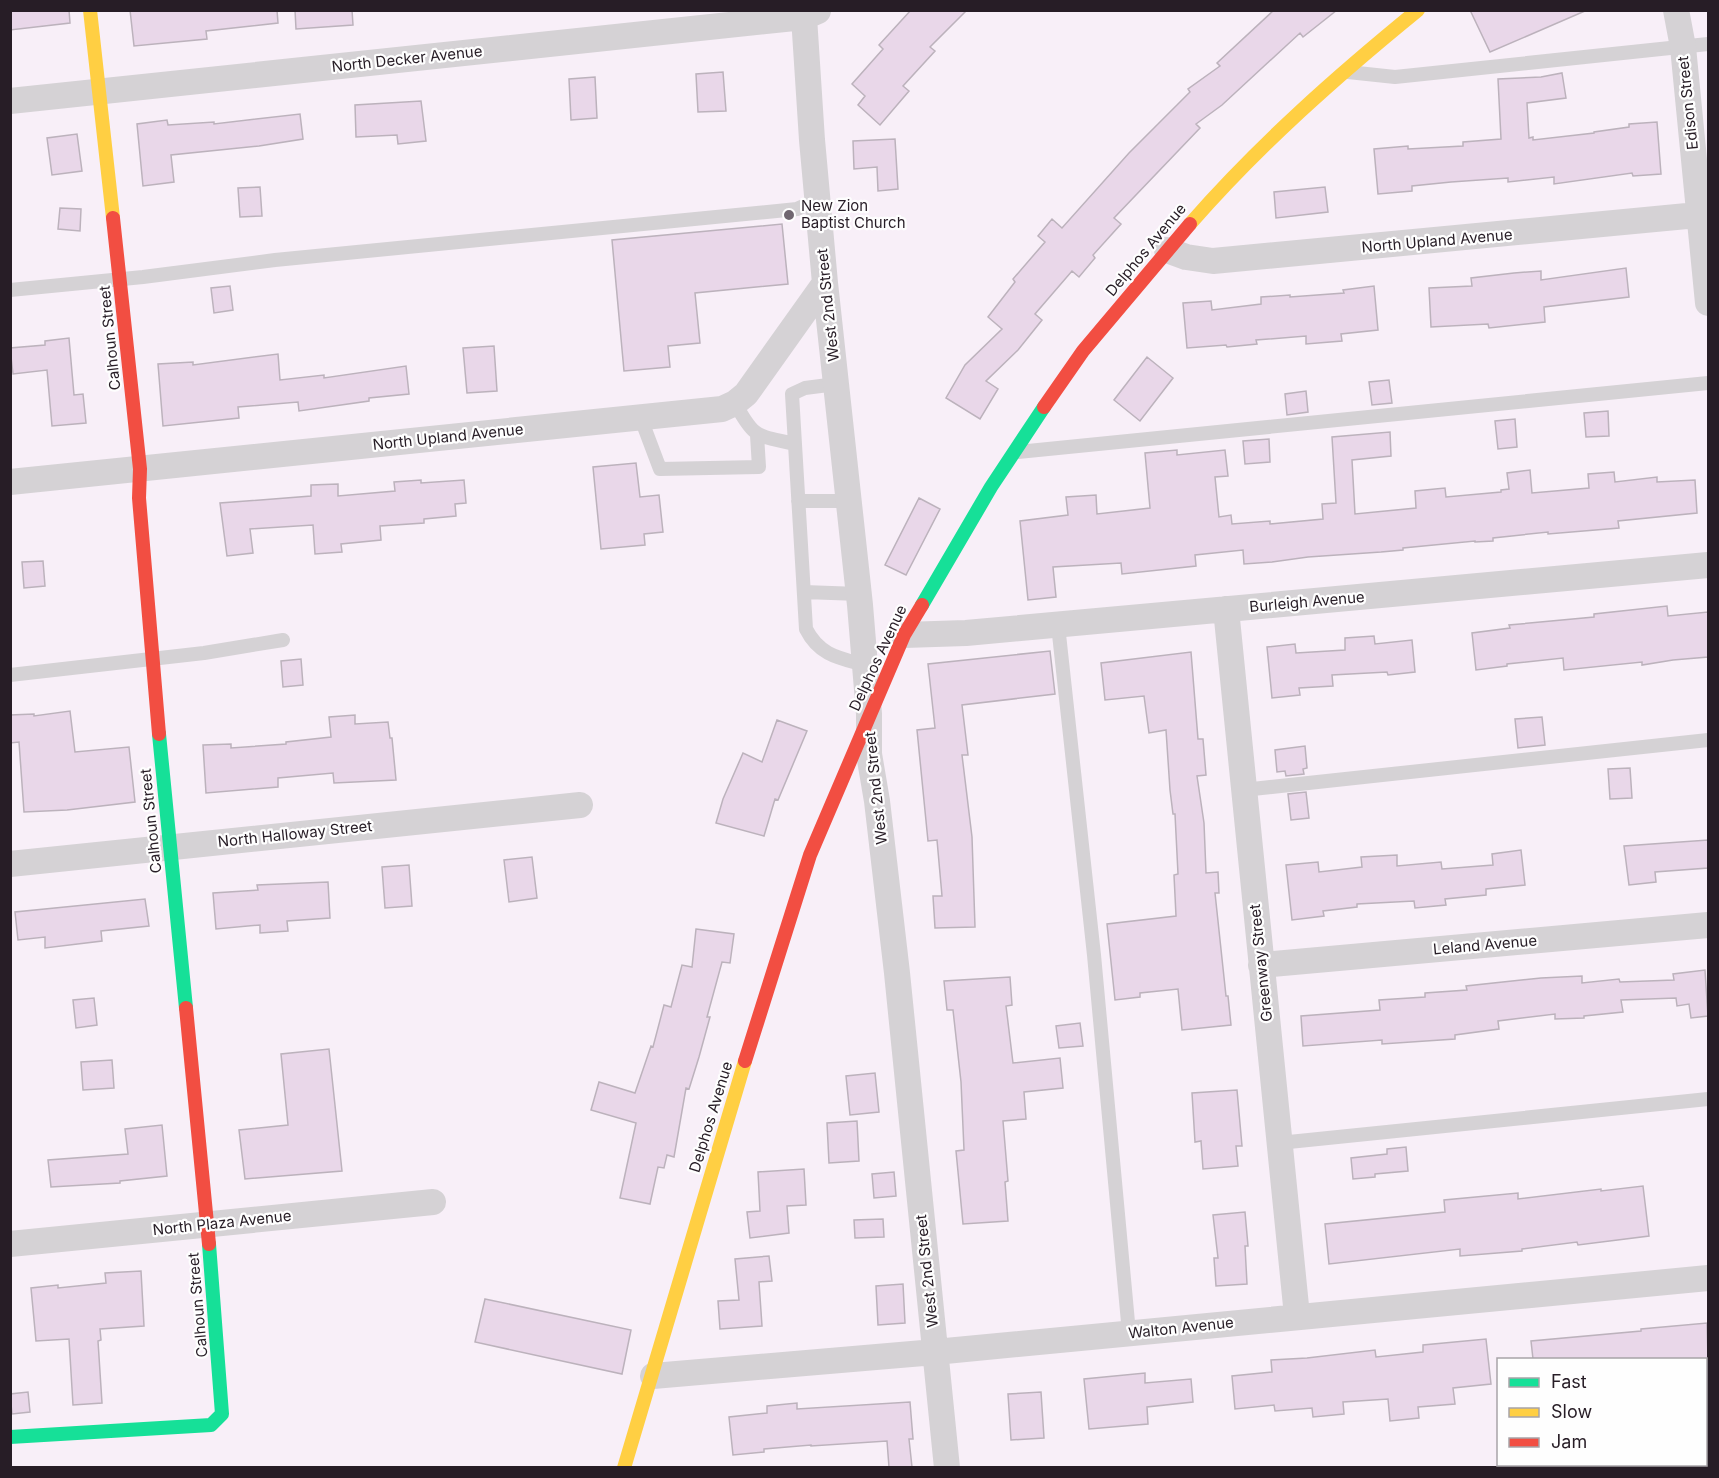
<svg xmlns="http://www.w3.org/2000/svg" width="1719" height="1478" viewBox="0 0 1719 1478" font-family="Inter,sans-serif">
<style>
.building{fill:#e9d7e9;stroke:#bcb2bc;stroke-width:1.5}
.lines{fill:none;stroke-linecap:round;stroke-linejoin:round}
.lane{stroke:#d5d2d5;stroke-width:14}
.street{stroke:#d5d2d5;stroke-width:26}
.fast{stroke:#16e098;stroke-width:14}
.slow{stroke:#ffcf43;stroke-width:14}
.jam{stroke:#f24e42;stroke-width:14}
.poi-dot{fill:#706670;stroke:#fefefe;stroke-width:2}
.labels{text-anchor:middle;stroke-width:4.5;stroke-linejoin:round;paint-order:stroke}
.street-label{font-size:15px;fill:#271d26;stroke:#fefefe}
.poi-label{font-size:15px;fill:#271d26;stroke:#fefefe;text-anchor:start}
</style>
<rect width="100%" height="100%" fill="#f8eff8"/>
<!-- building -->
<path class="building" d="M10,10H69L70,23L10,30Z
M130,10H277L278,23L206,31L207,39L134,46Z
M295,10H352L353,25L296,29Z
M911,10H967L930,47L935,51L903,86L909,91L880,125L858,105L865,96L852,84L883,49L879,45Z
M1274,10H1337L1303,37L1300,33L1222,105L1196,124L1200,128L1114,218L1121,224L1093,255L1095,258L1079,277L1072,271L1035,314L1042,320L1018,350L986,381L998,389L980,419L946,398L965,365L1002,329L988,317L1015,282L1013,279L1045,242L1038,236L1052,219L1062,228L1129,153L1190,92L1188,89L1220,66L1217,63Z
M1470,10H1585V11L1490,52Z
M723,72L726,111L698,112L696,74Z
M1562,73L1566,98L1527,103L1529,138L1533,137V140L1594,133V132L1629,127V124L1657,122L1661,174L1633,176L1632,173L1554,184V177L1508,182V178L1451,182L1412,186V191L1378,194L1374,149L1408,146V149L1463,146V142L1501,139L1498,79L1541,77Z
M595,77L597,118L571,120L569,79Z
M421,101L426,141L398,144L397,135L356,137L355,105Z
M300,114L303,139L259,146L171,155L174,182L143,186L137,124L167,120L168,125L214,122V124Z
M77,134L82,171L52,175L47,138Z
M895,139L898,189L878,191L877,167L854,169L853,141Z
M260,187L262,216L240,217L238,188Z
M1325,187L1328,212L1276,218L1274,192Z
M60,208L81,209L80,231L58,229Z
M782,224L788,284L695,293L700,343L668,346L670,367L624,371L612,240Z
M1626,268L1629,297L1544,307L1545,322L1489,328L1488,324L1431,327L1429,288L1472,286L1471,278L1514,273L1541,271V280Z
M230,286L233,310L214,313L211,288Z
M1374,286L1378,330L1341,334L1342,341L1306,344V336L1256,340L1257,344L1227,347L1226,345L1187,348L1183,303L1211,301L1212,310L1261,304V297L1290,295V297L1344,293L1343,290Z
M69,338L74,395L83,394L86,423L52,426L47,370L13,374L10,348L45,345V341Z
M494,346L497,391L467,393L463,348Z
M278,354L280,380L324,375V378L406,366L409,394L369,398V401L299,411L298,402L238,407L239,418L163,426L158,364L193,362V365Z
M1147,357L1173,378L1140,421L1114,400Z
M1389,380L1392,403L1372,405L1369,382Z
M1306,391L1308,412L1287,415L1285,394Z
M1608,411L1609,436L1586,437L1584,413Z
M1515,419L1517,447L1498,449L1495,421Z
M1390,432L1391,456L1352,460L1355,514L1416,508L1415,491L1445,488L1446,497L1501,492V490L1509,489L1507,473L1530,470L1532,493L1589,488L1588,474L1614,472L1615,482L1657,477V482L1695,480L1697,513L1618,521L1619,528L1548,534V532L1493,538V541L1475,542V541L1403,548V550L1381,552L1308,557L1272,562L1244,564L1243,550L1195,555L1196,566L1122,574L1121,563L1053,567L1056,597L1028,600L1020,521L1068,515L1066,497L1096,495L1097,514L1150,508L1145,453L1177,450V455L1225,450L1228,476L1215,477L1219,517L1231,515L1232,524L1270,521V524L1323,519L1322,504L1336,503L1332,437Z
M1269,439L1270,462L1245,464L1243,441Z
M636,463L640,497L659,495L663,532L644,534L645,545L601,549L593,467Z
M421,480V483L464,480L466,503L455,504L456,516L424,519V523L380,526L381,540L341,544L342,552L315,554L313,525L250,529L253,553L227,556L220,503L311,496V485L338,484V496L395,491L394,482Z
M919,498L940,509L906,575L885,565Z
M43,561L45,586L24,588L22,562Z
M1667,606L1668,616L1708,612V657L1673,660L1642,665V662L1564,670L1563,658L1507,664V666L1476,670L1472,633L1510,628L1509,625L1594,617V614Z
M1374,636L1375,644L1412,640L1415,672L1388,675L1387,672L1332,675L1333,686L1299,688L1300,695L1272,698L1267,647L1295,644L1296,653L1345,650V638Z
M1050,651L1055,694L962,705L968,755H962L972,837L975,927L935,928L933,896H942L937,840L928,841L917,730L935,728L928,664Z
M1191,652L1198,739H1203L1206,775L1197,776L1204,823L1206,873L1218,872L1219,893H1215L1226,996H1228L1231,1025L1182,1030L1178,989L1140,993V997L1115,1000L1107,924L1176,916L1174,875L1178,874L1175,814H1173L1170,790L1166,730L1149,733L1144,696L1105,700L1101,663Z
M301,659L303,685L283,687L281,661Z
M70,711L75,752L129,747L135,802L67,810L24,812L19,742L10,743V715L34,714V716Z
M355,715V724L388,722L390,738H392L396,780L334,783L333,773L278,778V787L206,793L203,745L231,744V748L286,744V742L331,737L329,717Z
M1542,717L1545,745L1518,748L1515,719Z
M777,720L807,731L778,800L775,799L764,836L716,823L723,799L743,753L762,762Z
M1305,746L1307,768L1303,769L1304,774L1286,776L1285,771L1277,772L1275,750Z
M1630,768L1632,798L1610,799L1608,769Z
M1306,792L1309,818L1291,820L1288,794Z
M1708,840V868L1655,872L1656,882L1629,885L1624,846Z
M1521,850L1525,885L1486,889V895L1445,899L1446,905L1415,908L1414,901L1357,904V907L1323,911L1324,916L1292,920L1286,865L1318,862L1319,872L1362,867L1361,857L1397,855V866L1441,862L1442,869L1493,865L1492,854Z
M532,857L537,898L509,902L504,860Z
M409,865L412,906L385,908L382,867Z
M328,882L330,918L287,921L288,931L260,933V925L216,929L213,893L258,890L257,885Z
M145,899L149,926L101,931L102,941L45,948V937L18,940L15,912Z
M696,929L734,934L730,963L722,962L707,1017H710L699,1057L689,1089L686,1088L674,1157L667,1155L664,1168L658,1167L650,1204L620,1198L636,1123L591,1110L599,1082L635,1093L651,1046L653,1047L664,1005L671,1007L682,965L692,967Z
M1705,970L1708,1016L1691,1018L1689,1004L1677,1006L1676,998L1621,1000L1623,1012L1584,1016V1018L1555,1019V1014L1498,1021L1499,1029L1455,1035V1039L1382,1044V1040L1303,1046L1301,1016L1380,1010L1379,1000L1425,997V993L1467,990L1466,986L1541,978L1582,976V983L1619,979L1620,982L1674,980L1673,974Z
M1010,977L1012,1005L1006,1006L1013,1063L1060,1058L1063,1088L1024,1092L1026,1119L1003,1121L1008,1181L1005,1182L1008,1221L963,1224L956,1151L964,1150L961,1082L953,1010H947L944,981Z
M94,998L97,1025L76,1028L73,1000Z
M1080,1023L1083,1046L1059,1048L1056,1026Z
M329,1049L342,1171L245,1179L239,1130L288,1125L281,1054Z
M112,1060L114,1088L83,1090L81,1062Z
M875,1073L879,1112L850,1115L846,1076Z
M1237,1090L1242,1146H1236L1238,1166L1203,1169L1201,1141L1195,1142L1192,1093Z
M857,1121L859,1161L829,1163L827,1123Z
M162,1125L167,1176L120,1181V1183L51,1187L48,1160L128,1154L125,1129Z
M1406,1147L1408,1171L1375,1174V1177L1353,1179L1351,1158L1387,1154V1149Z
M804,1169L806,1205L787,1206L789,1233L750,1238L747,1212L760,1211L758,1172Z
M894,1172L896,1196L874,1198L872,1174Z
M1643,1186L1649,1236L1578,1245L1577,1242L1522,1249V1251L1460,1256V1249L1329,1264L1325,1224L1445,1212L1444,1200L1518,1193V1199L1601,1189V1191Z
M1245,1212L1248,1246H1245L1247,1284L1216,1286L1214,1258H1218L1213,1215Z
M883,1219L884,1237L855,1238L854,1220Z
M769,1256L772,1281L759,1282L762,1326L720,1329L718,1301L739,1300L735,1259Z
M141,1271L144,1326L100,1329L101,1340L98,1341L102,1403L73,1405L69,1339L36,1341L31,1288L58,1285V1288L106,1283L105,1273Z
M903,1284L905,1323L878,1325L876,1286Z
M485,1299L631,1330L622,1374L475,1342Z
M1707,1323L1708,1359H1533L1531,1341L1641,1331V1329Z
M1486,1339L1491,1384L1453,1388L1455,1404L1418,1407L1419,1418L1390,1421L1388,1399L1343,1402L1344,1414L1313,1417L1312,1408L1275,1411L1274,1405L1235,1409L1232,1376L1272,1372L1271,1360L1307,1358L1375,1350L1376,1357L1423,1352V1345Z
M1145,1373V1383L1191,1379L1193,1402L1147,1407L1148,1424L1089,1429L1084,1379Z
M28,1392L30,1412L12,1414L10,1394Z
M1041,1392L1044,1438L1011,1440L1008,1394Z
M910,1402L913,1439H909L912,1467H889L887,1441L811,1446V1445L764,1449V1452L733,1455L729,1417L767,1413V1406L797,1403V1409Z"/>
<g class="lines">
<!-- lane -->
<path class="lane" d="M1348,72L1395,77L1708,44
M10,290L143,277L275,260L797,209L817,200
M836,384L805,388L792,394L806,629C819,655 839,658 865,665
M735,403C755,440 757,435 795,444
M640,416L660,469L759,467L757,435
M1018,452L1708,383
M798,501H849
M804,592L859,594
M1058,625L1094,955L1129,1333
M10,675L204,653L283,640
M1243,790L1708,740
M1279,1143L1708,1099
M1706,1451H1708
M1548,1468L1577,1464"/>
<!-- street -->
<path class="street" d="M1676,10L1683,47L1708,303
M804,17L812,140L825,283L860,605L869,714V754L877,801L897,973L947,1468
M10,101L804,17L818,11
M1167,250L1186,257L1213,261L1708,214
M10,482L722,409L735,403L746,394L825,283
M1226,609L1297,1316
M904,635L966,633L1708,565
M10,864L580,805
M1261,965L1708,925
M10,1244L433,1202
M653,1376L935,1352L1708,1278"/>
<!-- fast -->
<path class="fast" d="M922,605L991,487L1044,407
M159,734L186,1008
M10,1437L211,1425L222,1414L209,1244"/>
<!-- slow -->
<path class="slow" d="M90,10L113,218
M1190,224C1259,145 1337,76 1418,10
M624,1468L745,1061"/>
<!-- jam -->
<path class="jam" d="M113,218L140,469L139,498L159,734
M1044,407L1083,351L1190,224
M186,1008L209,1244
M745,1061L810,855L904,635L922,605"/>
</g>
<!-- markers -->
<circle class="poi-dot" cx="789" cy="215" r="6"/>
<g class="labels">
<!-- street labels -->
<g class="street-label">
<text transform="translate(407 59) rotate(-6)" y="5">North Decker Avenue</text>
<text transform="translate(1688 103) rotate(-96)" y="5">Edison Street</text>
<text transform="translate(1437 241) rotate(-5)" y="5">North Upland Avenue</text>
<text transform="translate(1146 250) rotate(-50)" y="5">Delphos Avenue</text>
<text transform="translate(828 305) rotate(-96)" y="5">West 2nd Street</text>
<text transform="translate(110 338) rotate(-96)" y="5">Calhoun Street</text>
<text transform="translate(448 437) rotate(-6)" y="5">North Upland Avenue</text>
<text transform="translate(1307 602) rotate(-5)" y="5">Burleigh Avenue</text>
<text transform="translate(878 658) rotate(-65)" y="5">Delphos Avenue</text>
<text transform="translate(876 788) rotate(-96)" y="5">West 2nd Street</text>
<text transform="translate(151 821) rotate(-96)" y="5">Calhoun Street</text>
<text transform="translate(295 834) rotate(-6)" y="5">North Halloway Street</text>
<text transform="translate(1485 945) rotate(-5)" y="5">Leland Avenue</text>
<text transform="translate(1261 963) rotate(-96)" y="5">Greenway Street</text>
<text transform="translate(711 1117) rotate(-73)" y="5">Delphos Avenue</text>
<text transform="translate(222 1223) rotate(-6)" y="5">North Plaza Avenue</text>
<text transform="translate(927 1271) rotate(-96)" y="5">West 2nd Street</text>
<text transform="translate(198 1305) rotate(-95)" y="5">Calhoun Street</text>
<text transform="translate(1181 1328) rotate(-6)" y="5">Walton Avenue</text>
</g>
<!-- poi labels -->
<g class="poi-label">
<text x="801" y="211">New Zion<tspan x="801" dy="17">Baptist Church</tspan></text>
</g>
</g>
<!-- border -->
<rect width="1719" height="1478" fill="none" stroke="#271d26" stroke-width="24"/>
<!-- legend -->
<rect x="1497" y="1358" width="210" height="108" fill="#fefefe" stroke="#a8a4a8" stroke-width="1.5"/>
<rect x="1509" y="1378" width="30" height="9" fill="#16e098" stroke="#a8a4a8" stroke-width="1.5"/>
<text x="1551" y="1388" font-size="18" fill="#271d26">Fast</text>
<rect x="1509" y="1408" width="30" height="9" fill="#ffcf43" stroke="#a8a4a8" stroke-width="1.5"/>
<text x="1551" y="1418" font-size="18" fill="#271d26">Slow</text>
<rect x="1509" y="1438" width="30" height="9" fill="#f24e42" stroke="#a8a4a8" stroke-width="1.5"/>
<text x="1551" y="1448" font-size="18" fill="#271d26">Jam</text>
</svg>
